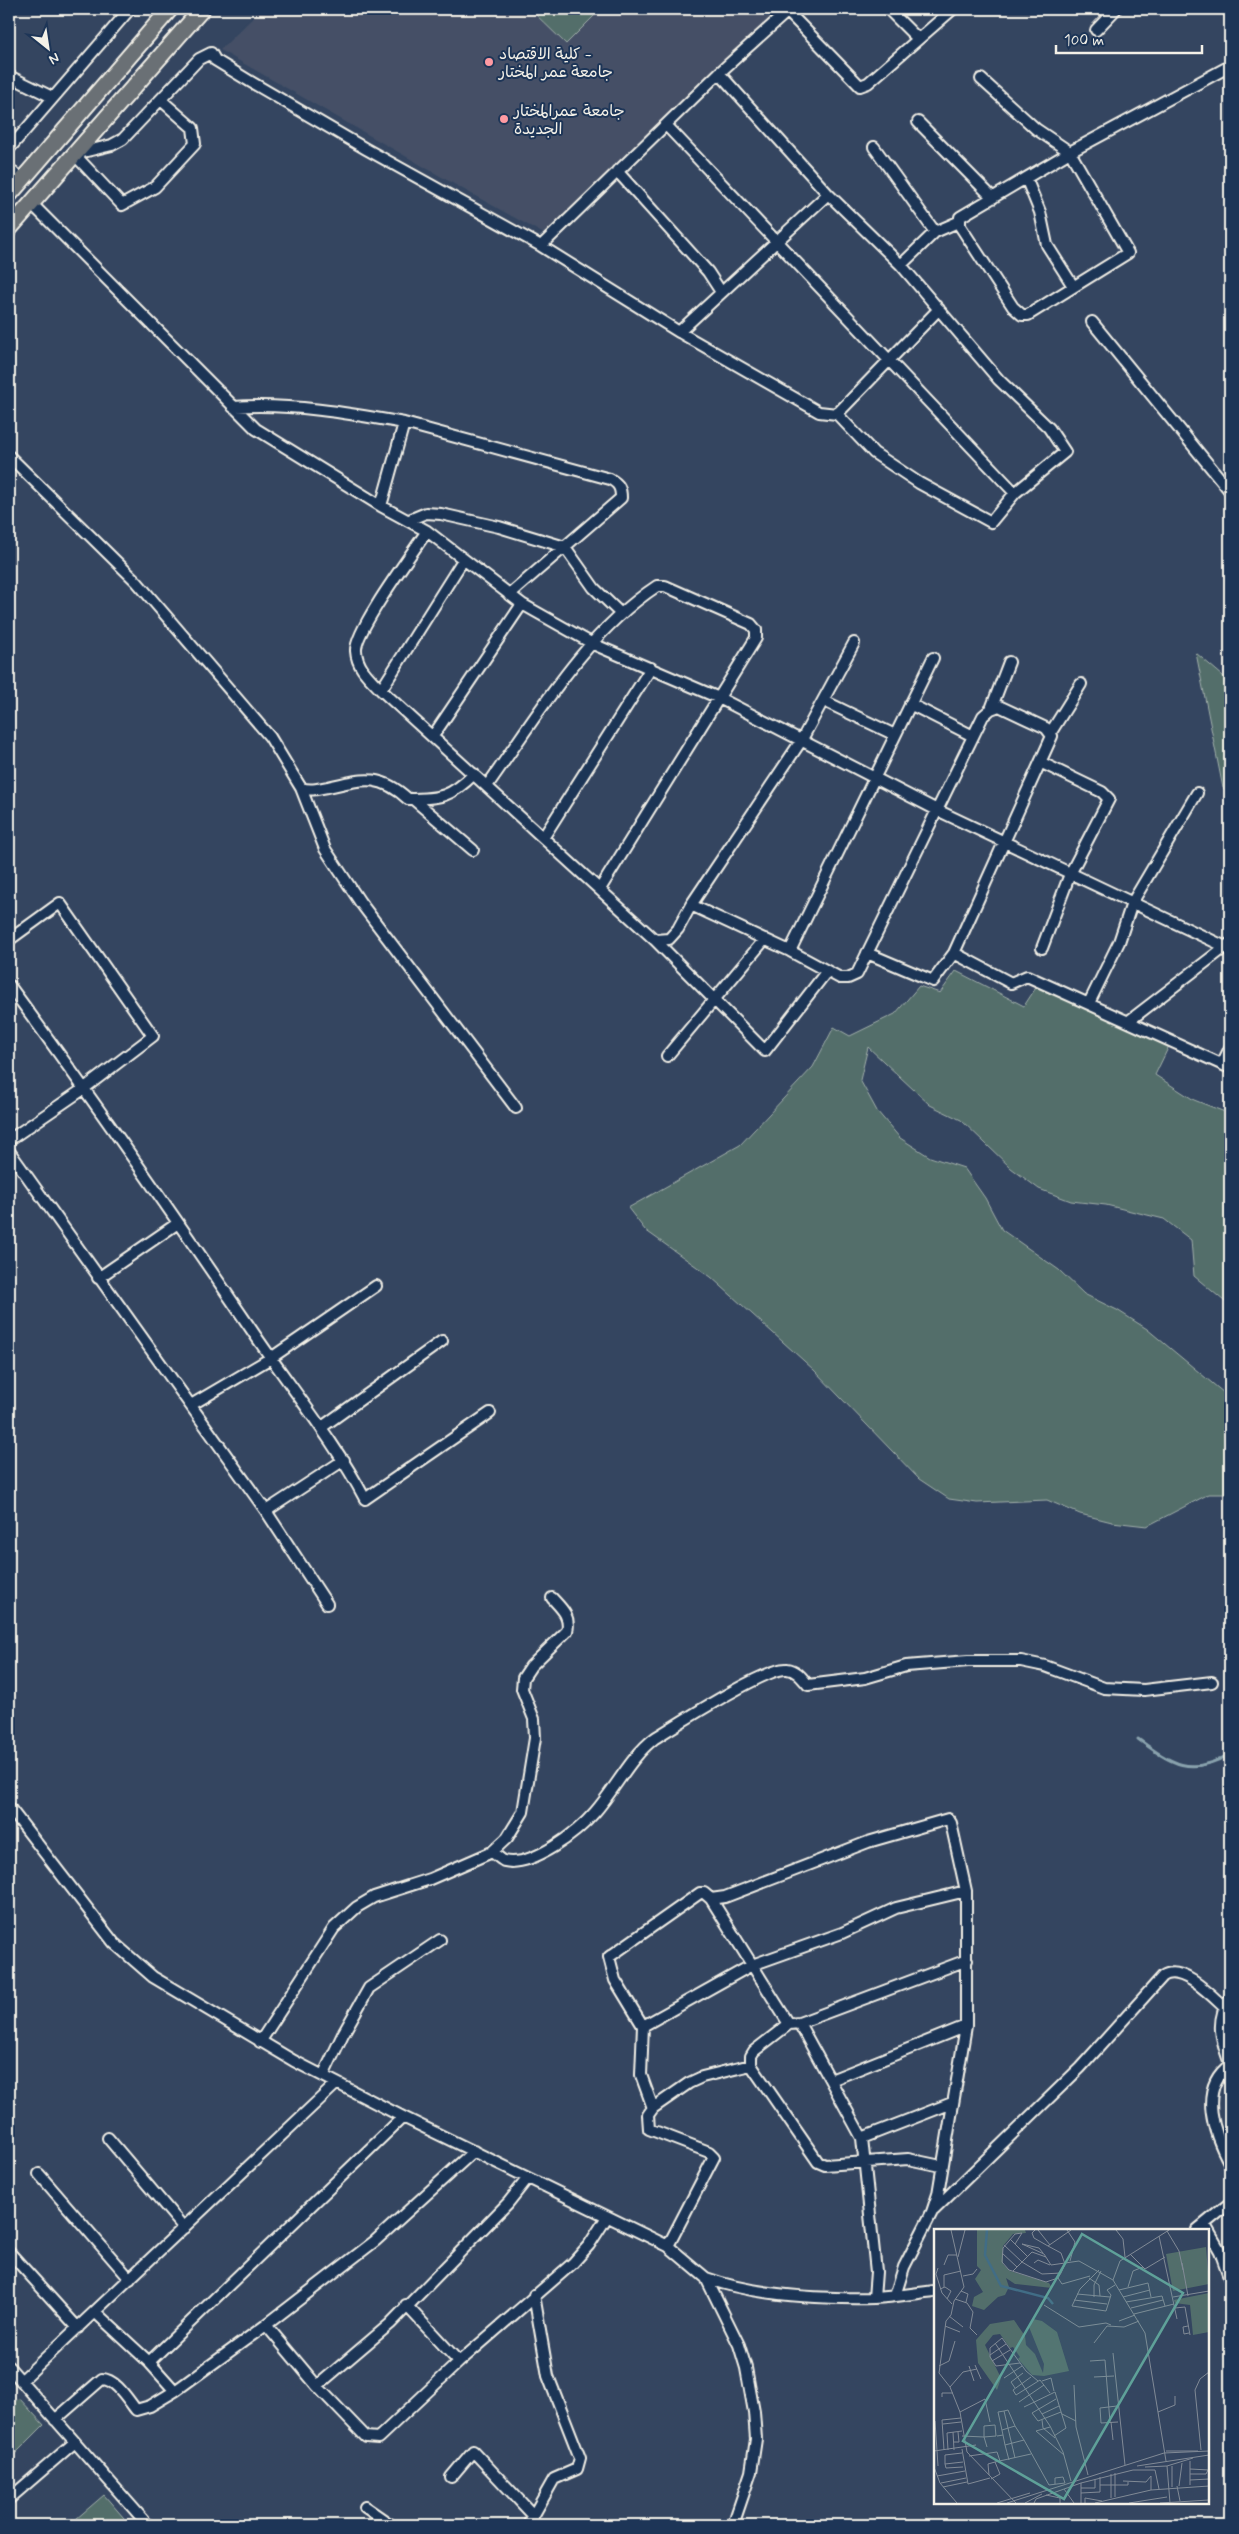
<svg xmlns="http://www.w3.org/2000/svg" width="1239" height="2534" viewBox="0 0 1239 2534" font-family="Mynerve,'Playpen Sans Arabic',sans-serif">
<style>
.built{fill:#445066}
.green{fill:#526e6b;stroke:#a3b0aa}
.lines{fill:none;stroke-linecap:round;stroke-linejoin:round}
.stream{stroke:#89a2ad;stroke-width:3}
.minor-casing{stroke:#f4f1e8;stroke-width:14}
.highway-casing{stroke:#f4f1e8;stroke-width:19}
.minor{stroke:#1d3557;stroke-width:10}
.highway{stroke:#6a7074;stroke-width:15}
.poi-dot{fill:#ff9aa2;stroke:#1d3557;stroke-width:2}
.labels{text-anchor:middle;stroke-width:4;stroke-linejoin:round;paint-order:stroke}
.poi-label{font-size:16px;fill:#f4f1e8;stroke:#1d3557;text-anchor:start}
.inset-river{fill:none;stroke:#416d86;stroke-width:2.5}
.inset-road{fill:none;stroke:#818a96;stroke-width:1}
.view{fill:#5fa199;fill-opacity:0.15;stroke:#5fa199;stroke-width:2.5}
.inset-edge{fill:none;stroke:#f4f1e8;stroke-width:2.5}
</style>
<rect width="100%" height="100%" fill="#344560"/>
<filter id="ink" filterUnits="userSpaceOnUse"><feTurbulence type="fractalNoise" baseFrequency=".02" numOctaves="2"/><feDisplacementMap in="SourceGraphic" scale="10" xChannelSelector="R" yChannelSelector="G"/><feConvolveMatrix kernelMatrix="1 2 1 2 8 2 1 2 1" color-interpolation-filters="sRGB"/></filter>
<g filter="url(#ink)">
<!-- built -->
<path class="built" d="M262,9H785L546,235L461,188L220,50Z"/>
<!-- green -->
<path class="green" d="M530,9H601L566,44Z
M1196,653L1230,682V791L1223,788Z
M956,971L1024,1006L1037,986L1169,1046L1155,1075L1194,1100L1230,1114V1306L1194,1276L1191,1240L1164,1219L1106,1205L1071,1201L1039,1189L1011,1168L961,1120L930,1105L868,1047L860,1080L877,1111L900,1138L930,1157L964,1168L985,1198L1002,1230L1059,1270L1084,1294L1117,1310L1147,1329L1230,1398V1494H1209L1147,1526L1112,1522L1080,1514L1047,1500L977,1503L949,1499L919,1479L814,1370L711,1277L645,1230L628,1208L740,1145L813,1067L834,1027L850,1036L895,1014L919,986L940,993Z
M19,2398L44,2425L9,2460V2407Z
M104,2495L130,2525H69Z"/>
<g class="lines">
<!-- stream -->
<path class="stream" d="M1138,1739C1172,1764 1190,1777 1230,1754"/>
<!-- minor casing -->
<g class="minor-casing">
<path id="minor" d="M888,9L917,38
M787,11L860,86L868,83L953,9
M1096,30L1116,9
M9,76L52,97
M981,79L1036,129L1070,152L1128,253L1028,315H1022L1013,307L960,226V217L1070,152L1230,66
M918,122L993,198
M666,125L1015,493L1065,452L1049,428L999,380L901,265
M874,147L935,232
M9,149L130,9
M74,154L122,205L155,187L195,144L193,128L161,100
M75,154L112,145L123,139L199,59L211,53L215,60L251,82L366,149L541,246L679,332L828,194L719,73
M9,168L21,181
M617,171L708,272L721,292
M1026,178L1040,212L1047,245L1073,286
M828,194L901,265L935,232L958,222
M31,203L256,429L381,506L427,531L522,604L593,644L719,698L937,810L1230,949
M541,246L719,73L790,9
M939,309L837,414L874,453L919,483L991,522L1015,493
M1092,322L1230,491
M679,332L819,412L837,414
M233,407C290,403 348,413 404,423L610,479C619,484 621,488 621,498L509,595
M9,456L137,582L270,737L301,788L325,849L360,902L516,1108
M381,506L404,423
M409,520L426,513L441,514L499,527L565,547L594,588L621,614
M427,531C413,552 354,631 356,651C357,668 370,678 381,690L655,940L669,939L678,929L691,905L801,741L854,643
M381,690L463,560
M824,701L895,735
M910,704L973,736
M991,709L1009,662
M1051,732L1081,684
M433,736L522,604
M487,786C537,716 584,634 657,586H665L751,624L756,630V638L600,889
M301,788C310,791 318,789 328,787C363,779 380,773 408,799C440,799 451,797 474,774
M413,799L473,850
M543,838L651,668
M691,905L790,951L840,978H848L857,974L983,716L991,709L999,706L1046,728L1052,736L954,953
M9,940L60,903L153,1036L82,1090L9,1140
M655,940L765,1051L827,971
M1042,948L1070,874L1109,799L1102,792L1042,763
M790,951L933,658
M867,953L933,981L954,953L1011,983L1027,976L1230,1068
M9,985C92,1098 172,1213 251,1329C289,1386 333,1438 365,1499L490,1413
M1089,1003L1119,942L1132,903L1197,793
M1129,1021L1229,944
M667,1056L765,939
M1222,1064L1230,1048
M9,1151L266,1511L327,1604
M98,1278L178,1223
M191,1405L271,1358L376,1286
M322,1427L442,1341
M266,1511L344,1460
M9,1807L114,1943L153,1977L294,2061L403,2117L668,2246L706,2278L739,2345L746,2368L754,2412L756,2439L751,2472L733,2525
M492,1852C496,1855 500,1859 504,1861C532,1868 578,1832 595,1812C616,1788 630,1757 655,1738C678,1724 766,1667 787,1669C797,1670 802,1678 808,1685L865,1678L906,1666L968,1661H1021L1045,1666L1104,1688L1144,1690L1212,1682
M711,1899L789,2024
M1230,1998C1215,2021 1221,2039 1230,2064
M799,2023L862,2138L876,2272L874,2298
M643,2026L752,1965L842,1933L896,1908L966,1891
M260,2042L334,1928L357,1907L374,1897L430,1879L492,1852L507,1838L523,1812L535,1738L534,1719L522,1689L523,1678L531,1666L567,1631C571,1616 561,1608 552,1598
M751,2065L818,2162L825,2165L908,2159L941,2166
M1230,2065C1197,2088 1214,2135 1230,2164
M323,2076L343,2034L369,1988L440,1940
M831,2080L966,2026
M653,2108L689,2083L702,2077L751,2065V2056L754,2051L789,2024L799,2023L967,1960
M108,2138L184,2228
M862,2138L952,2103
M39,2174L130,2279
M934,2210L1080,2068L1163,1976C1181,1964 1211,1995 1224,2007
M1205,2225L1220,2251L1230,2279
M1197,2230L1230,2203
M668,2246L714,2157L709,2152L649,2129L648,2115L653,2108L641,2075L643,2026L615,1980L609,1957L700,1893H704L711,1899L725,1897L868,1842L948,1819L951,1823L966,1891V2026L938,2194L932,2212L904,2267L895,2296
M9,2252L78,2328
M706,2278C756,2296 821,2299 874,2298C895,2297 915,2293 935,2291
M406,2305L459,2362
M95,2312L149,2362L175,2391L266,2325L375,2241L474,2151
M266,2325L317,2386L366,2437L378,2438L459,2362L573,2263L589,2245L607,2217
M149,2362L403,2117
M9,2367L148,2525
M21,2381L337,2083
M317,2386L390,2324L508,2203L527,2179
M55,2420L102,2379C116,2379 128,2400 136,2410L150,2406L175,2391
M451,2477L473,2451L533,2515
M9,2499L75,2442
M365,2507L391,2525
M528,2525L554,2479L577,2469L580,2458L548,2376L534,2295"/>
</g>
<!-- highway casing -->
<g class="highway-casing">
<path id="highway" d="M9,195L170,9
M9,229L202,9"/>
</g>
<!-- minor -->
<use href="#minor" class="minor"/>
<!-- highway -->
<use href="#highway" class="highway"/>
</g>
</g>
<!-- markers -->
<g class="poi-dot">
<circle cx="489" cy="62" r="5"/>
<circle cx="504" cy="119" r="5"/>
</g>
<g class="labels">
<!-- poi labels -->
<g class="poi-label">
<text x="499" y="59">كلية الاقتصاد -<tspan x="499" dy="18">جامعة عمر المختار</tspan></text>
<text x="514" y="116">جامعة عمرالمختار<tspan x="514" dy="18">الجديدة</tspan></text>
</g>
</g>
<!-- overview -->
<g transform="translate(934 2229)">
<rect width="275" height="275" fill="#344560"/>
<path d="M43,1H91L92,4L79,5L69,17V35L76,42L115,54L118,59L81,55L72,49L75,58L71,66L64,68L50,81L38,77L40,68L49,63L41,50L47,41L43,37ZM272,18L275,55L239,62L232,25ZM275,64V103L259,106L256,76L241,74L240,71ZM99,90L108,92L123,103L135,142L110,147L98,146L84,130L86,128L79,118L76,119L66,105L59,106L51,116L67,149L63,161L44,134L42,111L56,95L80,91L91,107L92,116L101,125L109,144L110,135L95,98Z" fill="#526e6b"/>
<path class="inset-river" d="M53,1L51,26L67,57L114,69L119,75"/>
<path class="inset-road" d="M17,1L30,58L20,72L17,86L12,92L5,144L16,158L26,183L33,223L82,274M101,1L98,4L100,9L114,17M104,1L116,16M133,1L141,13L136,32M182,1L189,10L191,28M233,2L245,22L249,41M225,7L243,90M76,10L93,27M81,15L88,4L81,5L69,19L68,33L75,41L112,53L124,49L127,44M70,16L88,33L108,45L127,44L131,35L127,24L114,17L137,1M68,24L83,38M109,24L105,19L88,15L110,25L117,36L145,32L179,51M196,25L209,38M24,28L31,1M100,34L104,31L116,36M248,34L254,67M10,36L14,26H23M4,39L2,45L8,64L18,75M165,41L146,60L138,77L172,82L177,66L173,61L181,56M79,42L98,23L112,28M29,47L39,45L43,40M124,49L128,55L156,47M155,49L165,56L166,67M10,58V46L27,42M194,58L199,42L209,38L211,40L231,28M6,60L11,58L17,62L13,70M185,61L214,54L217,68M27,62L34,65L32,73M143,65L176,68M160,68V56L167,42M189,68L216,61M239,68L275,62M21,70L33,74L39,83L36,99L43,106M140,71L173,75M192,73L228,67L231,77M110,76L145,98L172,94L177,96M197,79L229,71M241,79L251,78L256,106M200,85L240,75M15,87L29,98M185,92L201,86M11,97L26,103M254,97L249,98L250,105L255,104M61,114L116,197L129,223L137,252M160,114L173,97L190,98L205,92M179,124L191,236M56,126L72,115M58,132L76,121M156,132L171,131L176,193M86,134L62,137L56,128V119L68,109L92,142L104,152M41,136L47,150M5,137L15,132L21,112M35,137L40,152M97,148L79,161L82,166L106,151L116,164M160,148L180,147M70,149L88,137M108,152L117,149L120,162M140,156L142,198L154,246M16,158L29,143L43,140M81,159L77,153L89,144M8,168V164H19M122,170L98,184L104,192L127,183M85,173L110,156M183,177L166,179L167,194L184,193M90,178L121,163L132,199L120,207M26,183L51,170L56,193M224,183L241,176V167M108,185L125,177M128,185L142,192M108,191L109,199L121,209M1,192L4,237M177,193L179,211M9,195L27,193M81,197L90,211M116,198L102,202L130,226M68,201L81,197L74,181L70,182M19,203L20,221M69,206L64,183L70,182L81,229M28,207L50,208L62,207L61,196L50,197V208L53,218M63,207L69,206L71,216M20,213H25L24,203M28,220L34,255L56,249M10,221L8,191L27,189M14,221L13,204L28,202M267,221L261,161L266,150L275,143M0,222L42,216M232,222H264M28,224L11,226V235L12,239L29,238M35,227L63,223L66,232M75,231L71,216L90,211L115,256L131,254L129,248L121,249V255M232,232L211,104L179,51L186,32L235,1M256,232V256M11,235L29,233M203,237L275,226M233,237L236,274M238,237V258M0,238L6,254L23,274M211,238L233,237L259,229M256,240L275,241M181,244V268M177,245V269M256,245H272L274,241M55,246L54,235L61,233M3,247L31,242M57,250L66,245L61,233L97,225M256,251L275,250M189,252L212,253L217,247V261M7,254L32,249M166,256H194V253M243,257L246,272M245,257L248,234M9,258L33,253M147,259H161V250M130,260L140,274M147,264L166,263V248M112,266L126,269V274M63,274L96,264M73,274L230,224L275,222M91,274L108,265M100,274L102,270L147,254L199,241H221L225,260M147,274V254M151,274V269L168,272M161,274L217,261L275,257M195,274L233,268M226,274L275,271"/>
<path class="view" d="M148,5L249,64L130,270L29,212Z"/>
<rect width="275" height="275" class="inset-edge"/>
</g>
<!-- margin -->
<rect width="1239" height="2534" fill="none" stroke="#1d3557" stroke-width="30"/>
<rect x="15" y="15" width="1209" height="2504" fill="none" stroke="#f4f1e8" stroke-width="2" filter="url(#ink)"/>
<!-- north arrow -->
<g transform="translate(48 48) rotate(150)" stroke="#1d3557" stroke-width="4" paint-order="stroke">
<path d="M0-4L9 19L0 12L-9 19Z" fill="#f4f1e8"/>
<text y="-8" font-size="14" font-weight="bold" text-anchor="middle" fill="#f4f1e8">N</text>
</g>
<!-- scale -->
<path d="M1056 45v8h146v-8" fill="none" stroke="#f4f1e8" stroke-width="2.5"/>
<text x="1064" y="45" font-size="15" fill="#f4f1e8" stroke="#1d3557" stroke-width="4" paint-order="stroke">100 m</text>
</svg>
